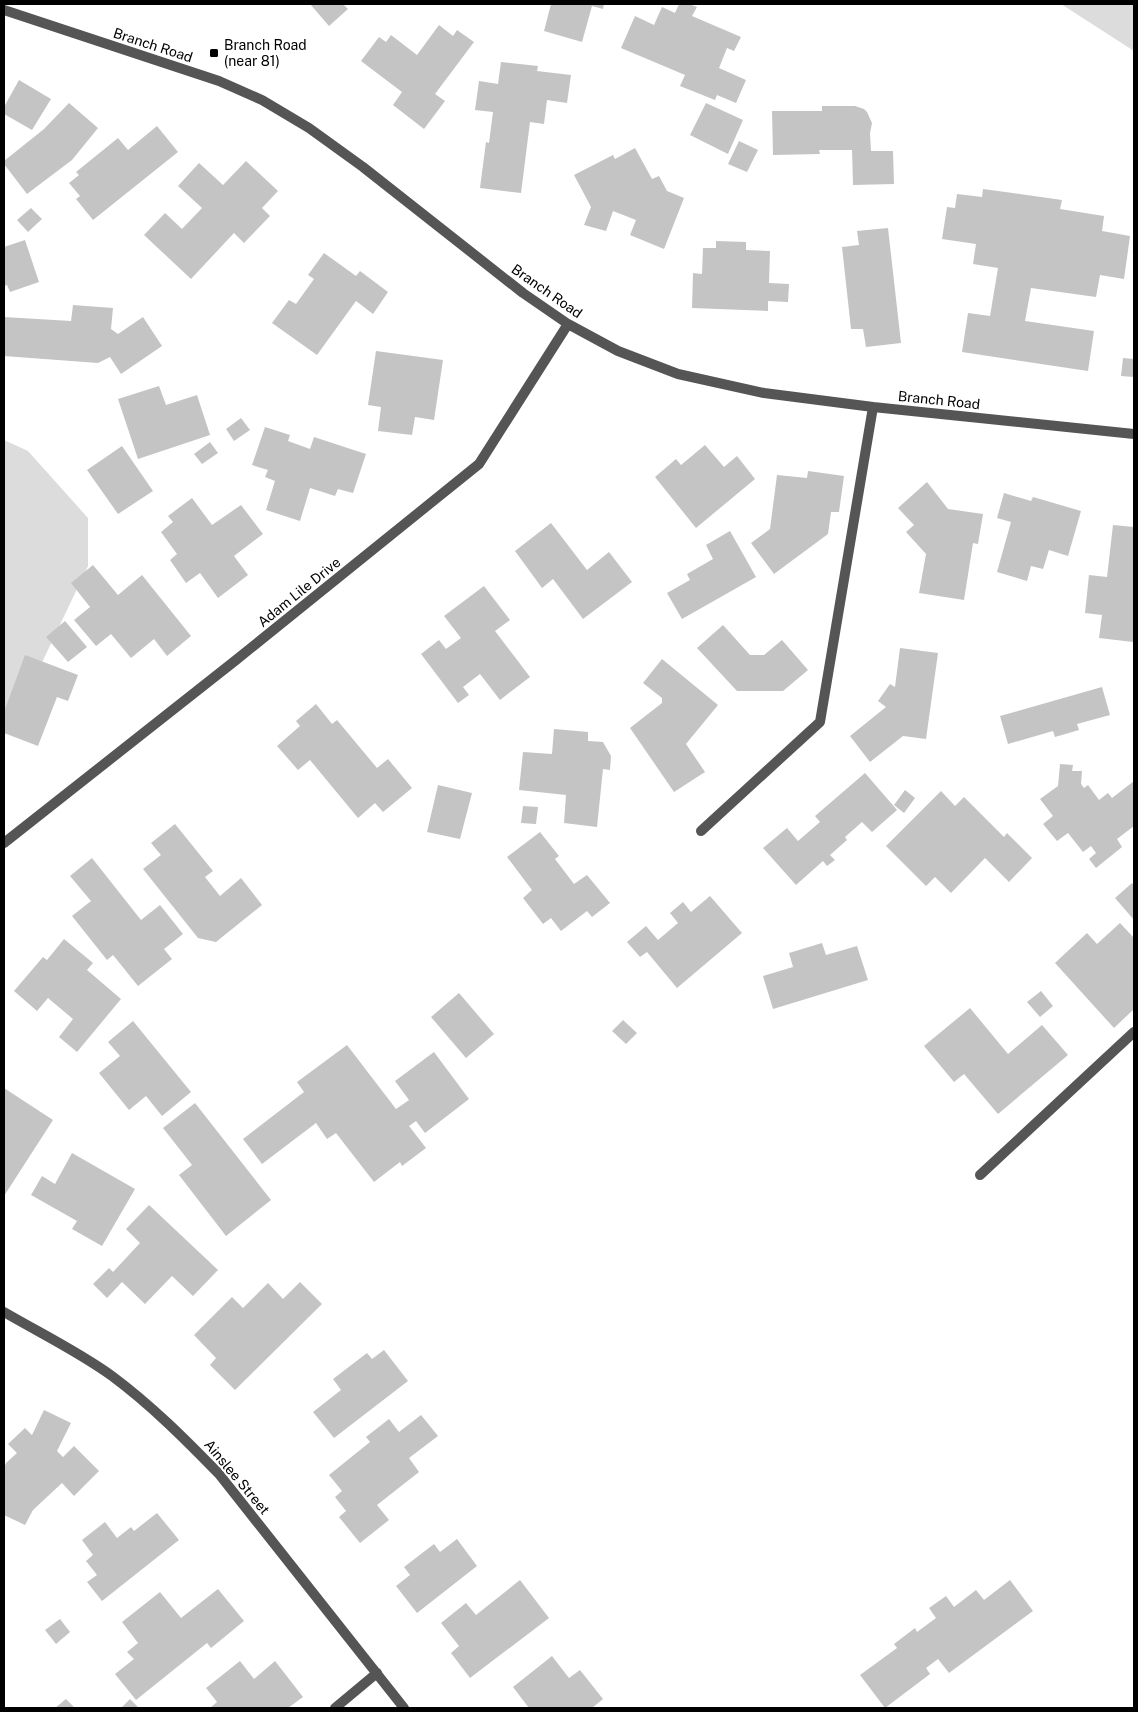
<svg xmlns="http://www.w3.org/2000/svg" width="1138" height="1712" viewBox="0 0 1138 1712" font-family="'Public Sans',sans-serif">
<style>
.green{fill:#dcdcdc}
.building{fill:#c4c4c4}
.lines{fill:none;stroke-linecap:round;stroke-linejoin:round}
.service{stroke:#555;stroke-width:10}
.minor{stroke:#555;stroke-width:10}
.poi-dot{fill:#000;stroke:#fff;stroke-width:2}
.labels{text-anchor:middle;stroke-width:4;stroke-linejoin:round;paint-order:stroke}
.street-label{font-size:14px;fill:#000;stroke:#fff}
.poi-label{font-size:14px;fill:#000;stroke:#fff;text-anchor:start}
</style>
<rect width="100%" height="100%" fill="#fff"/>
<!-- green -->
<path class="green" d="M1061,4H1134V51Z
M4,440L28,451L88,518V566L36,675L4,727Z"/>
<!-- building -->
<path class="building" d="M310,4H343L348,9L329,26Z
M551,4H604L603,9L592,6L582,42L544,31Z
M679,4H689L697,7L692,16L741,37L734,51L727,48L719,68L746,80L736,103L717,95L715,100L680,86L685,75L621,48L635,16L654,25L662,7L675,13Z
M439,25L453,36L457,30L474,42L435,94L445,101L424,129L393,105L402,92L361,61L379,37L386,42L391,35L417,55Z
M501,62L538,66L537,71L571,75L567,103L547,100L544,124L530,122L521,193L480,188L486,142L489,143L493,112L475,110L479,81L498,84Z
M19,80L51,99L32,130L4,114V107Z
M69,103L98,128L72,160L27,194L4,164V161L44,129Z
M706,103L743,120L728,154L690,135Z
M822,106H855L864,109L867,112L872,123L870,133L871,151H893L894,184L853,185L852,150H819L820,154L773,155L772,111H822Z
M157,126L178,152L93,220L76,199L80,196L69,183L79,175L76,172L118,138L128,150Z
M739,141L758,150L747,172L728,164Z
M635,148L652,179L659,176L667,191L684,198L664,249L630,235L636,220L613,211L606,231L584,225L591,207L574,175L613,155L615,159Z
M246,161L278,191L262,208L270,216L244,243L234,233L191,279L144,235L165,213L182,229L202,208L178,186L199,163L223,185Z
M983,189L1062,200L1060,209L1104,216L1102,231L1130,236L1124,279L1100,275L1096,297L1031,288L1025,321L1094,331L1088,371L962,352L968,313L990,316L998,268L973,264L976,244L942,239L947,207L955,208L957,194L982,197Z
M31,208L42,219L28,232L17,220Z
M888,228L901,343L866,347L863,329H851L842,247L859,245L857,231Z
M25,240L39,282L10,292L7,285L4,286V247Z
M716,241L746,242V250L770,251L769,283L789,284L788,302L768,301V311L692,308L693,273L702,274L703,248H716Z
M324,253L356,276L360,271L388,292L373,314L356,301L317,355L272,323L289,300L296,304L314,279L308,275Z
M73,305L113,308L111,329L118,334L143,317L162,346L121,374L110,357L98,363L4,356V317L71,321Z
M376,351L443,360L434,420L415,417L412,435L378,431L381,407L368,405Z
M1123,358L1134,359V377L1121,376Z
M159,386L166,405L197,395L210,435L138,459L118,399Z
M241,418L250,430L234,441L226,429Z
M265,427L290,435L288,441L310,449L314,437L366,454L353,493L338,489L335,496L310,488L300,521L266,510L275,481L265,477L268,470L252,465Z
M210,442L218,453L202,464L194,454Z
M705,445L724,467L737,456L755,479L696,528L655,477L676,459L681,465Z
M122,446L153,491L118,514L87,470Z
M808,471L844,476L839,512H831L828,534L774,574L751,543L770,529L777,475L807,478Z
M927,482L948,509L983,514L978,544L973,543L964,600L919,593L926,554L906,532L914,525L898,508Z
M1004,493L1031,501L1033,497L1081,511L1068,556L1049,550L1043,569L1031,566L1027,581L997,572L1011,522L997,518Z
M192,498L212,525L241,505L263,534L234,556L248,575L218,598L200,573L186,583L170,560L177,554L161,532L173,522L168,516Z
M551,523L587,570L609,552L632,582L583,619L553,579L542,588L515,551Z
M1113,525L1134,527V627L1133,642L1099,638L1102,615L1085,613L1089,575L1107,577Z
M730,531L756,577L682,619L667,593L690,580L687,574L713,559L706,545Z
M93,565L118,595L142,575L191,636L167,656L154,639L131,658L111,634L96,646L74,620L90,607L71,583Z
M484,586L510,620L495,631L530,677L500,700L480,674L463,687L469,695L458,703L421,654L439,640L446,649L461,638L444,616Z
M65,621L87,647L68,662L46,637Z
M723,625L750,655H764L782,640L808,670L783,691H737L697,648Z
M900,648L938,653L926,739L903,736L870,762L850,736L886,707L878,701L890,684L895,687Z
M25,655L78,675L68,701L57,697L38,746L4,733V712Z
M662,659L718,705L686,744L705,772L674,792L630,728L662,703V698L643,683Z
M1102,687L1110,715L1077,724L1079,730L1055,737L1053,731L1008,744L1000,716Z
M316,704L332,724L337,720L377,768L388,759L412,788L383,812L375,803L358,818L310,760L298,770L277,746L300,726L296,721Z
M554,729L588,732V741L603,742L611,756L610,770L603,769L597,827L564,823L566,795L519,790L523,752L552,754Z
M1060,764L1073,765L1072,771H1082L1081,784L1084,788L1088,785L1099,800L1108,793L1112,798L1134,781V826L1117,839L1122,847L1096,868L1089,859L1096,853L1091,846L1083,852L1068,833L1057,841L1043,824L1053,816L1040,799L1058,786Z
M865,773L897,810L872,832L862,822L845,837L847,840L830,855L835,860L827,866L823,861L796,885L763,848L787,828L798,841L820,822L815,816Z
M438,785L472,793L460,839L427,832Z
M905,790L915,798L904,813L894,805Z
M941,791L955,806L964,797L1004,837L1007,833L1032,858L1009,882L985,858L951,893L935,877L926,886L886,846Z
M523,806L538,807L536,824L521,823Z
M175,824L213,871L205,877L220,896L241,878L262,905L216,942L198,938L143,869L161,855L151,843Z
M540,832L559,856L555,859L574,884L587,875L610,903L592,917L587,911L561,931L551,918L543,924L523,898L532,890L507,857Z
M92,858L141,920L160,905L183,934L164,949L172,959L138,986L113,955L107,960L72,916L91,901L70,876Z
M1132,883L1134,886V920L1115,898Z
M710,896L742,933L677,988L647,952L640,957L627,942L646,926L658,940L678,923L670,913L683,902L691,912Z
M1120,923L1134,938V1009L1114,1028L1055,963L1087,933L1097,944Z
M64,939L93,963L87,970L121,999L77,1052L59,1037L73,1019L48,998L37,1011L14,991L43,957L47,960Z
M822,943L826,955L857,946L868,980L773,1009L763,976L793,967L789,953Z
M1041,991L1053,1006L1040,1017L1027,1002Z
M459,993L494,1034L466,1058L431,1017Z
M970,1008L1008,1054L1042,1025L1068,1055L998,1114L964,1074L954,1082L924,1046Z
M623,1020L637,1033L626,1044L612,1031Z
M133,1021L191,1092L162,1116L146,1096L129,1110L99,1073L120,1056L108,1042Z
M347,1045L396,1109L409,1100L395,1081L434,1052L469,1099L425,1133L416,1121L409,1126L426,1148L402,1166L400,1162L374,1182L336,1133L327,1139L316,1123L262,1164L243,1139L304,1092L297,1082Z
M4,1088L53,1120L4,1196Z
M195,1103L271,1200L226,1236L179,1175L192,1165L163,1128Z
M72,1153L135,1189L102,1246L72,1229L77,1221L31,1195L42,1176L55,1184Z
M149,1205L218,1270L193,1296L172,1276L145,1304L122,1282L107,1298L93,1284L109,1268L113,1272L140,1243L126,1229Z
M300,1282L322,1304L235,1390L210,1365L216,1358L194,1335L232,1297L243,1308L268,1283L283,1299Z
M384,1350L408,1381L334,1438L313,1412L341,1390L333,1379L367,1353L372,1359Z
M44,1410L71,1423L57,1451L63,1457L74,1446L99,1471L74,1496L62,1483L33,1510L25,1525L4,1515V1468L6,1463L17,1453L8,1444L25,1428L32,1435Z
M421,1415L438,1436L409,1458L419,1472L377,1505L389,1520L360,1543L339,1517L346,1511L335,1497L342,1491L329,1475L370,1442L366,1437L389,1419L399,1432Z
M157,1513L179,1540L102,1601L87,1582L97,1575L86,1561L93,1555L82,1540L105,1522L117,1538L131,1527L134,1531Z
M457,1539L477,1566L417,1613L396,1586L410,1575L404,1567L434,1544L440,1552Z
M520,1580L549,1618L470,1678L451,1653L459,1646L441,1623L466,1603L476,1615Z
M1010,1580L1033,1611L949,1673L938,1659L926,1668L930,1674L885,1708L860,1675L897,1648L894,1644L915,1628L917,1632L936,1618L929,1608L946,1596L954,1607L976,1590L984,1600Z
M218,1589L244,1621L211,1648L207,1643L136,1700L115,1674L134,1659L127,1652L138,1643L122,1622L160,1592L181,1618Z
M60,1619L70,1632L56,1644L45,1630Z
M552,1656L569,1678L580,1670L603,1699L592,1708H529L513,1687Z
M240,1661L254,1679L275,1661L303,1697L288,1708H210L217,1702L206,1688Z
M66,1699L75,1708H55Z
M130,1699L139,1708H121Z"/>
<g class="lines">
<!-- service -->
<path class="service" d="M335,1708L377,1673"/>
<!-- minor -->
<path class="minor" d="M4,10L219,81L262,100L309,128L363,167L523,293L568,324L618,351L678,374L764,393L873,407L1134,434
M701,831L820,722L873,407
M4,843L236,660L479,464L568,324
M980,1175L1134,1032
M4,1312C40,1333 79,1352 112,1376C151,1405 185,1439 219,1474L404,1708"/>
</g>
<!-- markers -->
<rect class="poi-dot" x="209" y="48" width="10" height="10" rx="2.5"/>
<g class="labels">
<!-- street labels -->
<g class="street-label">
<text transform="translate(153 45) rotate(18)" y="5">Branch Road</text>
<text transform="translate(547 291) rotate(35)" y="5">Branch Road</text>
<text transform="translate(939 400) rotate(6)" y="5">Branch Road</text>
<text transform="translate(299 592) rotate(-39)" y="5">Adam Lile Drive</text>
<text transform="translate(237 1477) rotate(50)" y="5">Ainslee Street</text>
</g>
<!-- poi labels -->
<g class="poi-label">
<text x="224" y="50">Branch Road<tspan x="224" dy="16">(near 81)</tspan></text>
</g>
</g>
<!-- border -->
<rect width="1138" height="1712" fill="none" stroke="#000000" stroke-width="10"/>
</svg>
